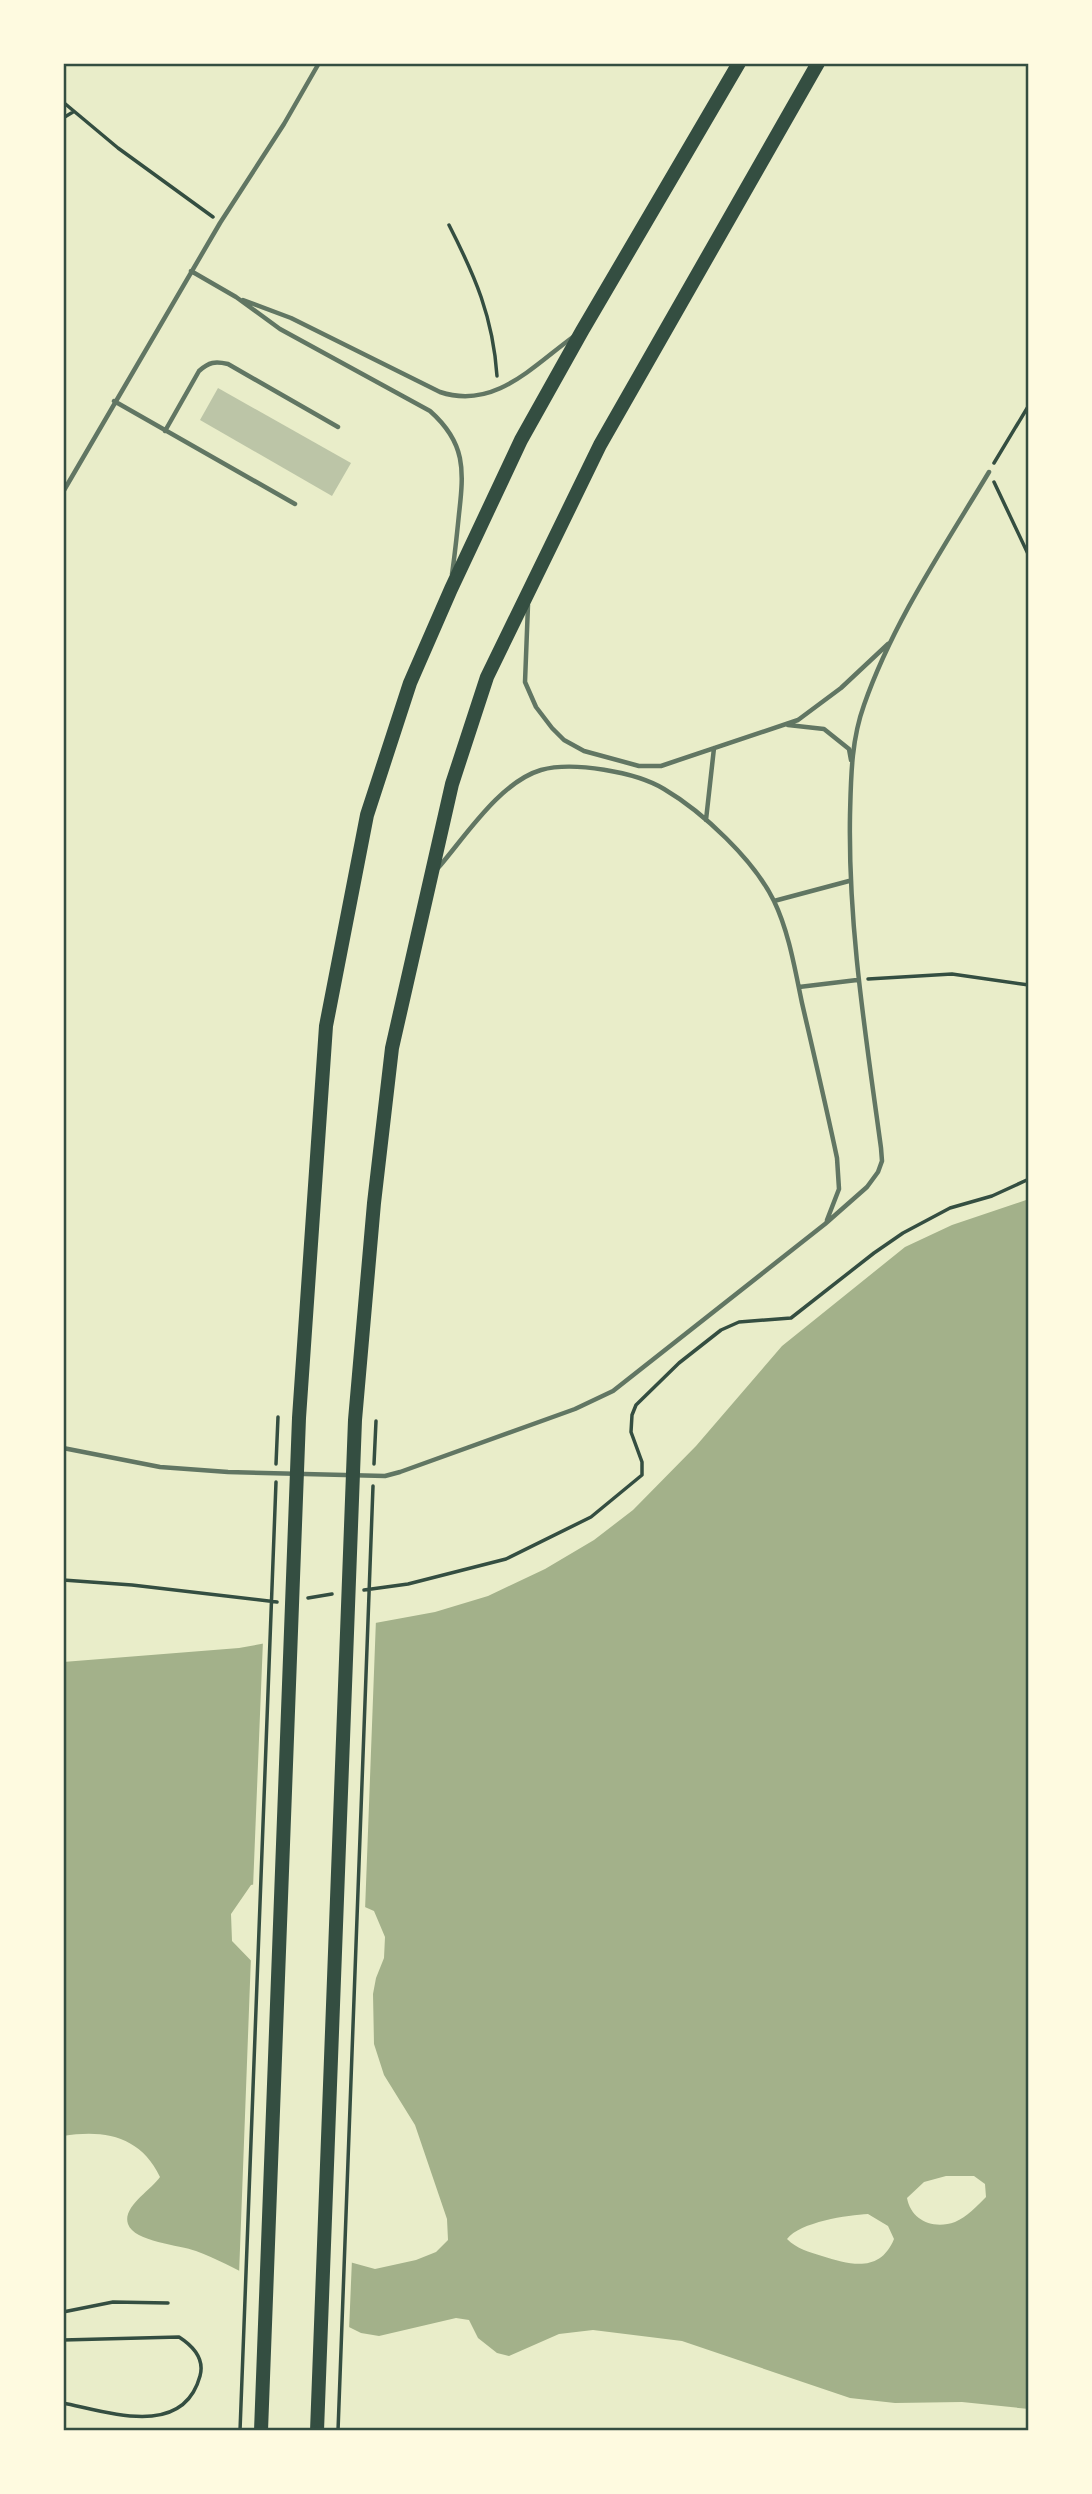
<svg xmlns="http://www.w3.org/2000/svg" width="1092" height="2494" viewBox="0 0 1092 2494" font-family="Raleway,sans-serif">
<style>
.water{fill:#a3b18a;fill-rule:evenodd}
.pier{fill:#e9edc9}
.building{fill:#bcc5a7}
.lines{fill:none;stroke-linecap:round;stroke-linejoin:round}
.path{stroke:#344e41;stroke-width:3.5}
.service{stroke:#617663;stroke-width:4.5}
.primary{stroke:#344e41;stroke-width:14}
.neatline{fill:none;stroke:#344e41;stroke-width:2.5}
</style>
<rect width="100%" height="100%" fill="#e9edc9"/>
<!-- water -->
<path class="water" d="M1029,1199V2409L962,2402L895,2403L850,2398L682,2341L593,2330L559,2334L509,2356L497,2353L478,2338L469,2320L456,2318L379,2336L361,2333C327,2316 293,2299 260,2281C239,2271 218,2259 196,2251C180,2245 134,2242 128,2224C122,2207 151,2190 160,2177C141,2136 104,2129 63,2136V1662L239,1648L435,1612L488,1596L545,1569L594,1540L633,1510L696,1446L782,1346L905,1247L952,1225ZM294,1876L374,1911L385,1937L384,1958L376,1978L373,1994L374,2044L384,2075L415,2125L447,2219L448,2240L436,2252L416,2260L375,2269L306,2250L266,2211L264,1974L232,1941L231,1914L251,1885ZM946,2176H974L985,2184L986,2197C977,2206 967,2217 955,2222C933,2230 911,2220 907,2198L924,2182ZM868,2214L888,2226L894,2239C880,2273 851,2265 822,2256C809,2252 797,2249 787,2239C800,2222 848,2215 868,2214Z"/>
<!-- pier -->
<path class="pier" d="M376,1619L365,1911L293,1880L253,1888L263,1640Z
M251,1956L267,1973L279,2009L269,2209L308,2247L352,2259L349,2331L239,2275Z"/>
<!-- building -->
<path class="building" d="M218,388L351,463L332,496L200,420Z"/>
<g class="lines">
<!-- path -->
<path class="path" d="M63,102L118,148L213,217
M63,118L73,112
M449,225C475,276 493,317 497,376
M994,463L1029,405
M994,482L1029,556
M868,979L952,974L1029,985
M276,1464L278,1417
M374,1464L376,1421
M63,1580L132,1585L277,1602
M364,1590L408,1584L506,1559L591,1517L642,1475V1462L631,1432L632,1415L636,1405L679,1363L721,1330L739,1322L791,1318L874,1253L903,1233L950,1208L992,1196L1029,1179
M308,1598L332,1594
M63,2312L113,2302L168,2303
M63,2340L179,2337C193,2346 205,2358 200,2376C183,2439 108,2412 63,2403
M240,2431L276,1482
M338,2431L373,1486"/>
<!-- service -->
<path class="service" d="M191,271L236,297L280,329L430,411C466,443 464,470 459,514C457,534 455,554 452,574
M243,300L291,318L440,392C494,410 532,367 573,337
M114,401L295,504
M165,431L199,371C209,362 215,361 228,364L338,427
M63,492L220,223L284,124L319,63
M528,605L525,682L536,707L552,728L564,740L584,751L639,766H661L798,720L841,688L888,644
M788,725L824,729L849,749L851,760
M706,820L714,748
M438,868C465,837 500,782 541,770C573,761 636,772 664,789C703,812 754,860 774,901C789,932 795,970 802,1003C814,1055 826,1106 837,1158L839,1189L827,1220
M774,901L849,881
M799,987L857,980
M63,1448L160,1467L228,1472L385,1476L400,1472L575,1409L613,1391L825,1224L867,1187L878,1172L882,1161L881,1148C866,1037 848,927 850,815C851,778 851,741 864,705C893,622 944,547 989,472"/>
<!-- primary -->
<path class="primary" d="M261,2431L299,1418L326,1026L367,815L410,683L451,589L521,440L582,331L739,63
M317,2431L355,1420L374,1203L392,1048L452,784L487,677L600,445L818,63"/>
</g>
<!-- border -->
<rect width="1092" height="2494" fill="none" stroke="#fefae0" stroke-width="130"/>
<rect x="65" y="65" width="962" height="2364" class="neatline"/>
</svg>
